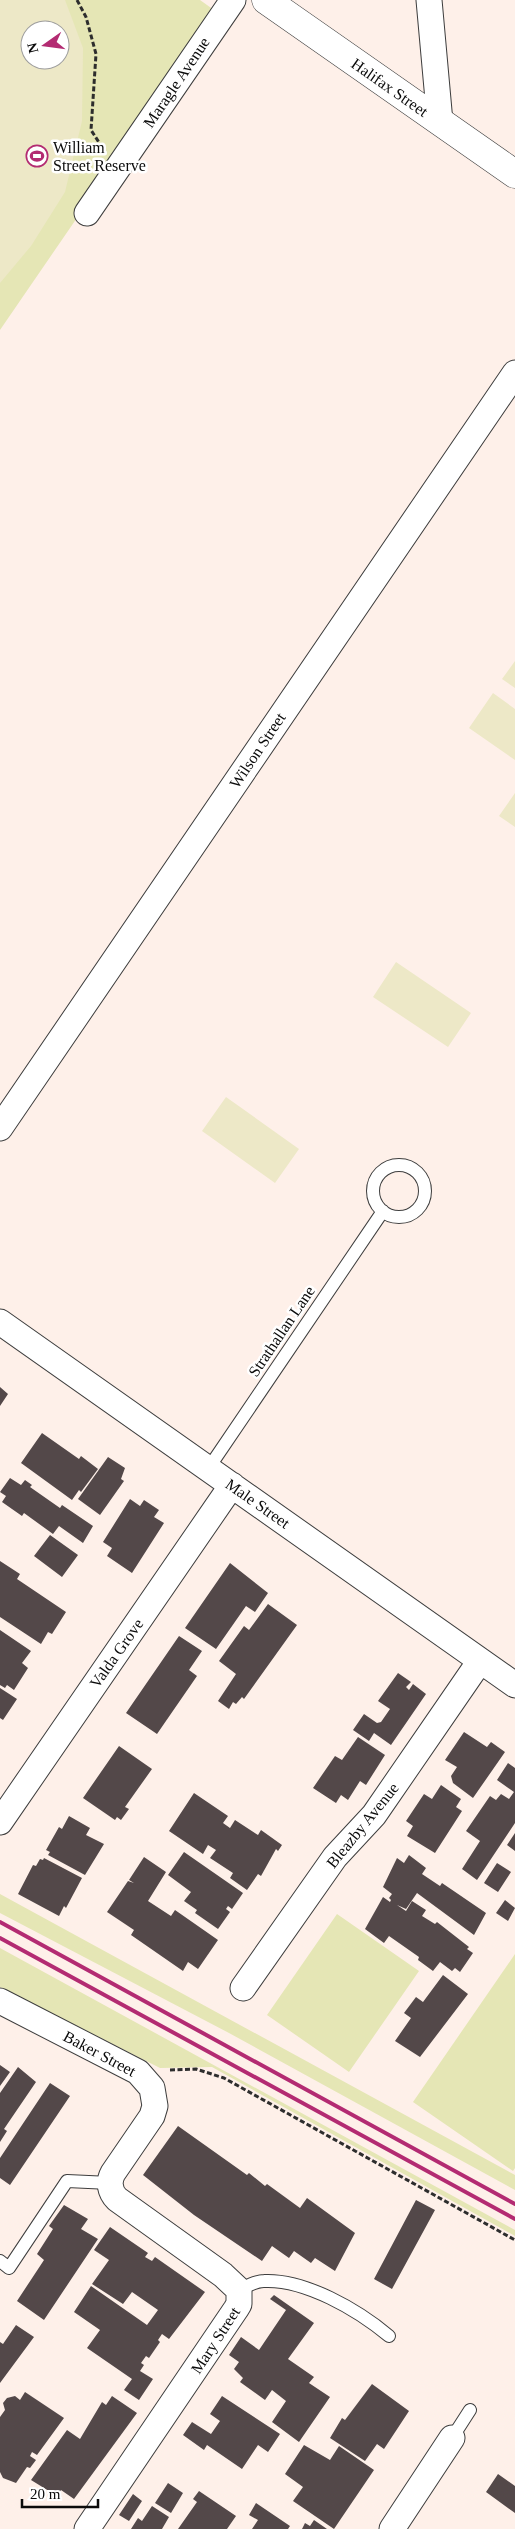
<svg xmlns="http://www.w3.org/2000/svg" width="515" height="2529" viewBox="0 0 515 2529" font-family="Georgia,serif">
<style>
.green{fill:#e5e6b5;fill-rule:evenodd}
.pitch{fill:#ede8c7;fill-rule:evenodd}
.building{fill:#534849}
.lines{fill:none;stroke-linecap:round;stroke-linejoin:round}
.service-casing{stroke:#3e3e3e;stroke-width:14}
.minor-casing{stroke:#3e3e3e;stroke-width:27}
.tertiary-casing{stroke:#3e3e3e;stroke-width:29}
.path{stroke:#2d2d2d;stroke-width:3;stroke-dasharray:5 2.5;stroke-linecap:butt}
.service{stroke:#fff;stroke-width:12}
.minor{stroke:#fff;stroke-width:25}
.tertiary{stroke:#fff;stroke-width:28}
.rail{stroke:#b32b72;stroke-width:4}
.labels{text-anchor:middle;stroke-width:5;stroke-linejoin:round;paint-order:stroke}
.street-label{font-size:16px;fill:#0b0b0b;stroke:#fff}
.poi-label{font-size:16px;fill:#0b0b0b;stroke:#fff;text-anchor:start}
</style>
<rect width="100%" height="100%" fill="#fef0e9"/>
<!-- green -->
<path class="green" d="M0,0H200L214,10L114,164L0,330ZM30,30H60V60H30Z
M0,1894L515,2175V2190L229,2033L0,1913Z
M337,1914L419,1971L349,2072L267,2015Z
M0,1948L515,2230V2236L212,2067L160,2068L0,1987Z
M515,1954V2168L513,2171L413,2102Z"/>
<!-- pitch -->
<path class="pitch" d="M0,0H65L83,48L82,121L65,192L31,246L0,283ZM30,30H60V60H30Z
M515,661V688L502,679Z
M493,693L515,709V760L469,728Z
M515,793V827L499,816Z
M396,962L471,1013L448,1047L373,997Z
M226,1097L299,1149L275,1183L202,1131Z"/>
<!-- building -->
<path class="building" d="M0,1387L8,1394L0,1406Z
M42,1433L79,1459L81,1456L98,1469L81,1492L79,1490L72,1500L21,1463Z
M108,1457L125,1468L121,1479L124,1481L100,1515L78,1499Z
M10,1478L21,1485L25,1480L32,1485L30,1487L60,1508L62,1505L93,1526L83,1543L59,1526L53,1534L24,1513L22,1516L2,1502L6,1496L0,1492Z
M130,1499L140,1506L144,1500L159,1510L154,1517L164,1523L132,1573L107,1556L112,1548L103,1542Z
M50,1535L78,1555L62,1577L34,1556Z
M0,1561L20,1574L17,1579L66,1612L52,1634L48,1632L41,1644L0,1617Z
M230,1563L268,1593L255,1612L246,1606L216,1649L185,1628Z
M268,1604L297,1625L244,1699L242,1697L236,1704L233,1702L229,1709L218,1701L236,1674L219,1661L244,1626L249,1630Z
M0,1630L31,1651L22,1663L28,1668L14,1690L7,1685L5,1688L0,1685Z
M179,1636L202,1651L189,1670L197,1676L157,1734L126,1713Z
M398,1673L411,1682L406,1687L409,1690L413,1684L426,1694L391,1745L374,1733L369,1741L353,1730L364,1714L377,1723L381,1722L390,1709L378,1701Z
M0,1688L17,1699L3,1720L0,1718Z
M464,1732L487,1747L491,1742L505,1752L473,1798L453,1783L451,1776L457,1767L445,1760Z
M358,1737L385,1755L366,1785L360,1781L348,1800L341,1795L336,1803L313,1788L335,1756L342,1760Z
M119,1746L152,1769L125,1807L129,1809L121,1820L117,1817L115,1820L83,1798Z
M508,1763L515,1768V1823L477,1880L462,1869L480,1841L466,1831L490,1796L496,1800L501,1794L509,1799L514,1792L497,1780Z
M441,1785L461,1799L456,1807L462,1811L435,1853L407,1836L413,1826L406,1821L424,1794L432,1799Z
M194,1793L228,1816L223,1823L230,1828L235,1820L258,1835L261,1830L282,1845L278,1851L276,1849L261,1876L258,1874L247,1890L230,1878L233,1873L210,1858L216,1850L208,1845L203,1854L169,1831Z
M69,1816L90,1828L86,1835L104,1844L85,1875L48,1855L50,1852L46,1850L59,1827L62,1829Z
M515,1833V1851L507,1845Z
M184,1852L243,1893L232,1909L228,1906L226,1909L230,1912L218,1929L195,1913L197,1910L184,1901L191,1892L168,1875Z
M409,1855L426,1868L422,1874L440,1886L442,1883L486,1913L474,1935L417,1893L406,1909L397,1905L406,1911L412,1901L426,1910L422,1916L435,1924L437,1922L469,1947L467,1949L473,1953L460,1972L455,1968L452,1971L440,1962L433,1971L418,1960L419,1957L389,1936L384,1943L365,1929L383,1897L390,1902L391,1900L389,1898L392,1894L383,1887L397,1858L404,1863Z
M144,1857L166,1872L148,1901L171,1916L175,1910L218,1940L198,1969L188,1962L183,1971L131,1935L134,1930L107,1912L128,1881L134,1883L129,1880Z
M44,1858L82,1878L66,1908L64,1906L59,1916L18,1894L33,1865L36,1866L40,1859L43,1860Z
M497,1863L511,1872L498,1892L484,1883Z
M505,1900L515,1908L508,1921L496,1913Z
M443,1975L468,1994L420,2057L395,2041L411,2018L404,2013L416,1997L423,2002Z
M0,2065L10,2072L0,2086Z
M18,2067L36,2082L4,2129L7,2131L0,2142V2093Z
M50,2083L70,2096L10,2185L0,2178V2158Z
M178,2126L247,2175L249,2173L265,2186L267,2184L300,2208L307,2198L355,2233L335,2271L315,2258L311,2263L294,2251L289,2258L272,2246L262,2261L194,2215L143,2175Z
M416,2200L435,2210L392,2289L374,2279Z
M64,2205L88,2219L81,2229L98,2239L44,2320L17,2301L44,2260L37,2254L53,2229L49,2226Z
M110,2227L148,2253L145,2257L152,2261L155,2257L205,2292L169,2339L162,2334L158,2340L160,2342L149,2358L146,2356L141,2363L144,2365L140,2371L153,2379L139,2400L124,2390L132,2379L87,2348L100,2330L74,2312L91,2286L147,2325L158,2310L132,2292L123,2304L92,2284L109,2260L94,2250Z
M274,2295L314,2323L288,2359L314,2377L309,2383L330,2397L299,2442L272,2422L286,2401L272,2390L265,2400L240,2382L243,2378L234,2369L239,2362L229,2355L241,2337L259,2350L286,2310L270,2299Z
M16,2325L34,2337L0,2383V2342L3,2344Z
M372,2384L409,2411L384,2449L377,2444L365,2461L330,2438L342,2418L345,2420Z
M25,2392L64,2418L37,2455L32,2452L30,2456L36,2460L30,2468L27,2467L16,2483L3,2478L0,2472V2417L5,2410L3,2403L7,2398L15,2396L20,2400Z
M112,2396L137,2413L74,2499L61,2490L57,2496L31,2480L67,2430L80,2439L102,2402L106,2405Z
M222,2396L280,2434L268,2452L258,2445L242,2469L207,2445L204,2450L183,2435L192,2422L211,2434L220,2421L210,2414Z
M304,2445L330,2460L339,2446L374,2470L334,2529L293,2501L303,2487L285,2474Z
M498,2474L515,2486V2513L486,2492Z
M168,2483L183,2493L171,2513L155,2503Z
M199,2491L236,2516L227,2529H178L197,2502L193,2499Z
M133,2494L142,2501L129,2521L119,2515Z
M256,2503L290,2526L288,2529H252L258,2520L249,2515Z
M152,2506L169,2517L162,2529H131L138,2518L142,2521Z
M314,2520L327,2529H302L305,2523L310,2526Z"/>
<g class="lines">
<!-- service casing -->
<g class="service-casing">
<path id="service" d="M373 1191a26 26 0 1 1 52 0a26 26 0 1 1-52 0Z
M208,1469L383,1211
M0,2261L9,2268L67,2181L110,2183
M239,2290C247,2286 255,2281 264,2281C305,2279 358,2310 389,2336
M452,2438L470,2410"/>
</g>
<!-- minor casing -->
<g class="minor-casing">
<path id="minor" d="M429,0L440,122
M87,213L233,0
M0,1128L515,373
M0,1322L515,1685
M0,1822L232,1485
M243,1988L335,1857L374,1815L480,1661
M0,2001L138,2072L152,2088L155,2106L152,2116L113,2173C108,2182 110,2192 117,2199L223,2275L239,2290V2304L236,2309L87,2529
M392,2529L452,2438"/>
</g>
<!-- tertiary casing -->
<g class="tertiary-casing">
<path id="tertiary" d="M266,0L515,174"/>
</g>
<!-- path -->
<path class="path" d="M77,0L86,17L96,54L91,130L102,147
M170,2070L196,2069L224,2078L515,2240"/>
<!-- service -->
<use href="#service" class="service"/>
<!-- minor -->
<use href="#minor" class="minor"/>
<!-- tertiary -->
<use href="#tertiary" class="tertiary"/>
<!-- rail -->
<path class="rail" d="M0,1922L515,2204
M0,1938L515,2219"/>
</g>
<!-- icons -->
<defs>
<g id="stadium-ring" transform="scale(1.125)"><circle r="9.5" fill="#fff" stroke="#b32b72" stroke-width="1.5"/><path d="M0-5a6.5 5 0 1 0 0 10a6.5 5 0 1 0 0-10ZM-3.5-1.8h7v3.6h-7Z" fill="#b32b72"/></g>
</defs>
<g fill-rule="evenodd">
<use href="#stadium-ring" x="37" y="156"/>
</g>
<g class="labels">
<!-- street labels -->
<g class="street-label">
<text transform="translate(176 82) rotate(-56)" y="6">Maragle Avenue</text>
<text transform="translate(390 87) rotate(35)" y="6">Halifax Street</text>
<text transform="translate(257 750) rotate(-56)" y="6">Wilson Street</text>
<text transform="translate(281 1331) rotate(-56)" y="6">Strathallan Lane</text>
<text transform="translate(258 1503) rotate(35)" y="6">Male Street</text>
<text transform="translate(116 1653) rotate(-55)" y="6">Valda Grove</text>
<text transform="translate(362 1825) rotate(-51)" y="6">Bleazby Avenue</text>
<text transform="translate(100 2053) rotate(28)" y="6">Baker Street</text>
<text transform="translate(215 2340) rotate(-57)" y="6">Mary Street</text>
</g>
<!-- poi labels -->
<g class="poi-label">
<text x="53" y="153">William<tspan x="53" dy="18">Street Reserve</tspan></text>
</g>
</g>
<!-- north arrow -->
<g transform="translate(45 45) rotate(256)"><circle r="24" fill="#ffffff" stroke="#9d9d9d"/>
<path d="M0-4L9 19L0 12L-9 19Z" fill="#b32b72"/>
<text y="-8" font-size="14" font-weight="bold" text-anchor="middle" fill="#0b0b0b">N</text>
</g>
<!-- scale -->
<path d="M22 2499v8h76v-8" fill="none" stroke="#0b0b0b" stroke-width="2.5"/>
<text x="30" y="2499" font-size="15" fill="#0b0b0b" stroke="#ffffff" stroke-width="4" paint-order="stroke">20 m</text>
</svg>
